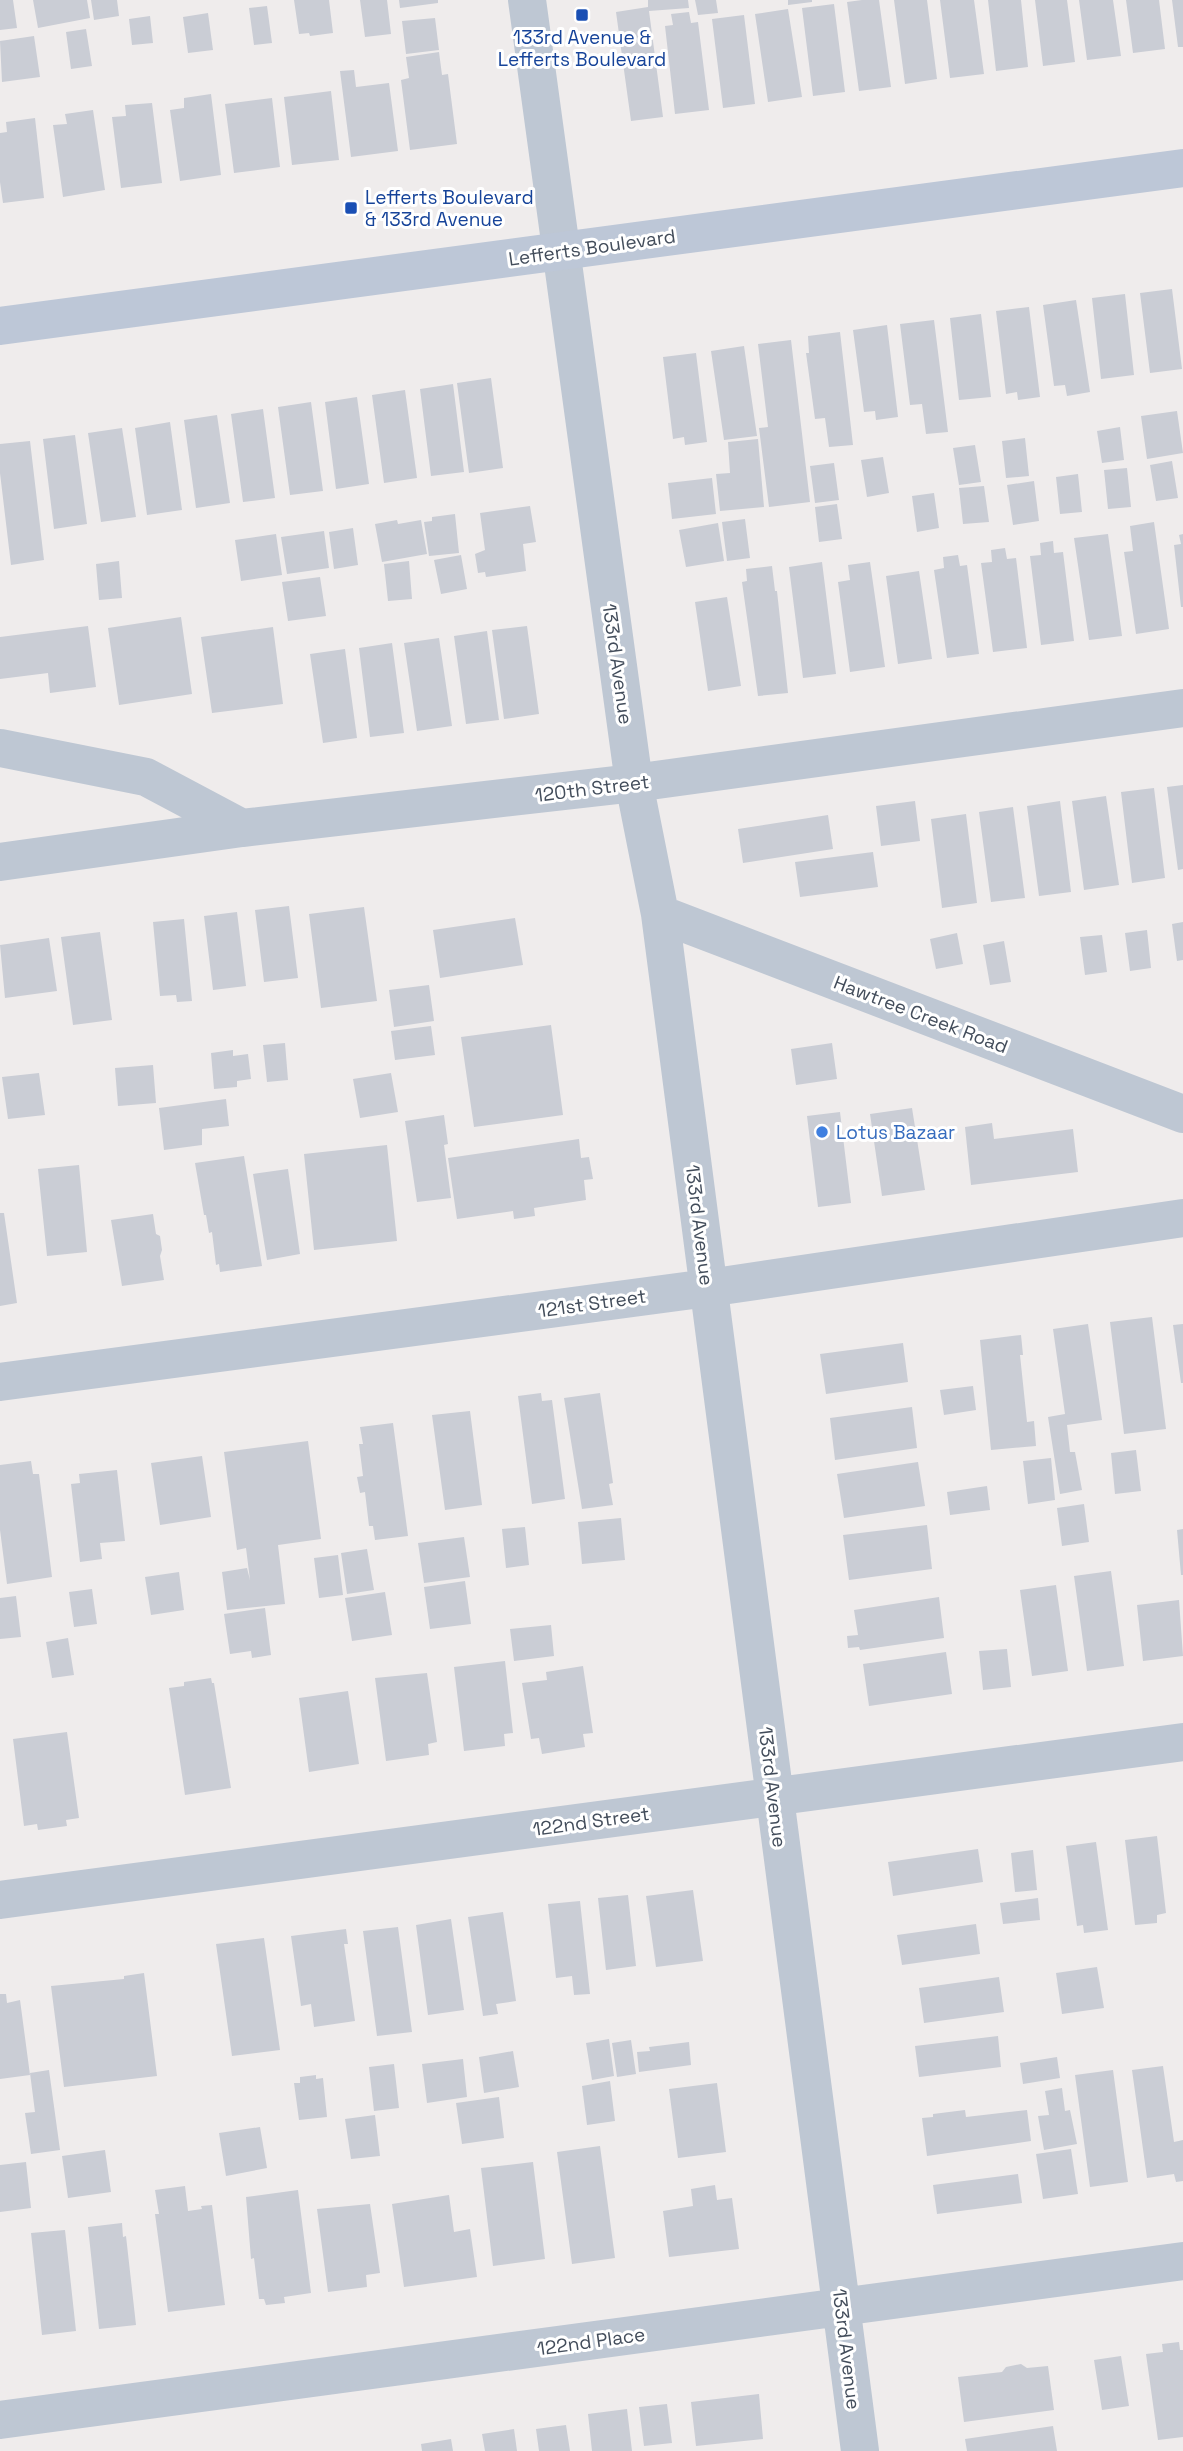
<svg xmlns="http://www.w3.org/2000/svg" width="1183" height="2451" viewBox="0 0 1183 2451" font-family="'Space Grotesk',sans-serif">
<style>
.building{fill:#cacdd5}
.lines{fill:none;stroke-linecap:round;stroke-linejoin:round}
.street{stroke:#bec7d3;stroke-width:38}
.secondary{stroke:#bdc7d7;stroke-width:38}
.transit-dot{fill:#1a4fb4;stroke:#fff;stroke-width:2.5}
.shop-dot{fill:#3f7fe0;stroke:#fff;stroke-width:2.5}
.labels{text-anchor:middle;stroke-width:6;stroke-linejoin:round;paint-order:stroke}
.transit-label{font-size:19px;fill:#164399;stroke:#fff}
.street-label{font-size:19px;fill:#434d5b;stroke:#fff}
.shop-label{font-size:19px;fill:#366cbe;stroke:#fff;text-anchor:start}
</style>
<rect width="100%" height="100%" fill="#efecec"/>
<!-- building -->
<path class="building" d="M0,0H13L17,28L0,30Z
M33,0H87L90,18L38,28Z
M91,0H117L119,16L94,20Z
M294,0H329L333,33L310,36L309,33L299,34Z
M360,0H387L391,34L365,37Z
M399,0H438V3L400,8Z
M648,0H688L689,8L649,11L663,117L631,121L616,12L648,7Z
M695,0H716L718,13L698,15Z
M788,0H812V2L788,5Z
M862,0H879L891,87L859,91L847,2Z
M894,0H927L937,79L905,84Z
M940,0H974L984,74L950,78Z
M988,0H1021L1028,67L996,71Z
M1035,0H1067L1075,62L1043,66Z
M1079,0H1113L1121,56L1087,60Z
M1126,0H1159L1165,49L1133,53Z
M1172,0H1183V47H1178Z
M834,4L845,92L813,96L802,8Z
M267,6L272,43L254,45L249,8Z
M788,9L802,97L768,102L755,14Z
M689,12L691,23L698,22L709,110L675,114L665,26L673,25L671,14Z
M208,13L213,50L188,53L183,17Z
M744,15L755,104L723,108L712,19Z
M150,16L153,43L132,45L129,19Z
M435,18L439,50L406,54L402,21Z
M86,29L92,66L71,69L66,32Z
M34,36L40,77L2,82L0,41Z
M439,52L442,75L448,74L457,144L410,150L401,80L409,78L406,57Z
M354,70L356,87L389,83L398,151L351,157L340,71Z
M331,91L339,160L292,165L284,97Z
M211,94L221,175L180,181L170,110L184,108V98Z
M272,98L280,167L234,173L225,104Z
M152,103L162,183L121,188L112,117L126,116L125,105Z
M93,110L105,190L63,197L53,125L67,124L65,114Z
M35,118L44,198L3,203L0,182V133L7,132L6,122Z
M1172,289L1182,369L1150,373L1140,293Z
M1125,294L1134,375L1101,379L1092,298Z
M1076,300L1090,392L1067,396L1065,385L1054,386L1043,305Z
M1029,307L1040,397L1018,400L1017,392L1006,394L996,311Z
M981,314L991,397L959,400L950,318Z
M934,320L948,432L926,434L922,404L910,405L900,324Z
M887,325L898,417L876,420L875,411L864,412L853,330Z
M840,332L853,445L829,447L825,418L815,419L806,353H809L808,336Z
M791,340L810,502L769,507L759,428L768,427L758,344Z
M744,346L757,436L724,440L711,351Z
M696,353L707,442L685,445L684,437L673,439L663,357Z
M491,378L503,468L469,473L457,383Z
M453,384L464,472L431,476L420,389Z
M405,390L417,478L384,483L372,395Z
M357,397L369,484L336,489L325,402Z
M311,402L323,491L290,495L278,407Z
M263,409L275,498L243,502L231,414Z
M1177,411L1183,453L1147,459L1141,416Z
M217,415L230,503L196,508L184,420Z
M170,422L182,510L147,515L135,428Z
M1120,427L1124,460L1102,463L1097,431Z
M122,428L136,517L101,522L88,433Z
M75,435L87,524L54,529L43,439Z
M1025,438L1029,476L1006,478L1002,441Z
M758,439L764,507L720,511L716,474L730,473L728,442Z
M30,441L44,560L11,565L0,473V444Z
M975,445L981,482L959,485L953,448Z
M883,457L889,493L867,497L861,460Z
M1172,461L1178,498L1156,501L1150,465Z
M834,463L839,500L815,503L810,466Z
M1127,468L1131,507L1108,509L1104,470Z
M1078,474L1082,512L1060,514L1056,477Z
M712,478L716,514L672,519L668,483Z
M1034,481L1039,521L1013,525L1007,485Z
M984,486L989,522L963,524L959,488Z
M934,493L939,528L917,532L912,496Z
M837,504L842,539L819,542L815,507Z
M530,506L536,542L523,544L526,571L486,577L485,572L478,573L475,554L485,550L480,513Z
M455,514L459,553L429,556L424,522L432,521V517Z
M745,519L750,558L727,561L722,522Z
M397,520L398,524L421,520L427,554L382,562L375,524Z
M1154,522L1169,629L1136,634L1124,552L1133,551L1130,526Z
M718,523L724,561L686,567L679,530Z
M353,528L358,565L334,569L329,532Z
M324,531L329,568L287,574L281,537Z
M276,534L282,575L241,581L235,540Z
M1108,534L1122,636L1089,640L1074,538Z
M1183,534V607H1181L1174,545L1181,544L1179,535Z
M1053,541L1054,553L1063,552L1074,641L1041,645L1030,556L1041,555L1040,543Z
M1005,548L1007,559L1016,558L1027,648L993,652L981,563L992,562L991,550Z
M461,555L467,589L441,594L434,560Z
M958,555L960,566L967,565L979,654L947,658L934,570L944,568L943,557Z
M119,561L122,598L99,600L96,564Z
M409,561L412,599L388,601L384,564Z
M822,562L836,674L803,678L789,567Z
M870,562L885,667L850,672L838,582L850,580L848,565Z
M772,566L775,591H777L788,693L758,696L742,582L747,581L746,569Z
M919,571L932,659L898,664L886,576Z
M320,577L326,616L288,621L282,582Z
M727,597L741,686L708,691L695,602Z
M181,617L192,694L119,705L108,628Z
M88,626L96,687L50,693L48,673L0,679V637Z
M527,626L539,714L504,719L492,630Z
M273,627L283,704L212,713L201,637Z
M487,631L499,720L466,724L454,636Z
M439,638L452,726L417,731L404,643Z
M392,643L404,733L370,737L359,648Z
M345,649L357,738L323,743L310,654Z
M1183,785V869L1178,870L1167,787Z
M1154,788L1165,878L1132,883L1121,792Z
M1106,796L1119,885L1084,890L1072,801Z
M915,801L920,841L881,846L876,806Z
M1060,801L1071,892L1039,896L1027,806Z
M1013,807L1025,898L991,902L979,812Z
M966,814L977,903L942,908L931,819Z
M828,815L833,849L743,863L738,829Z
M873,852L878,887L800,897L795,862Z
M289,906L298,978L264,982L255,910Z
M364,907L377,1001L321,1008L309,914Z
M237,912L246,986L213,990L204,916Z
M515,918L523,965L440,978L433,930Z
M184,919L192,1001L177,1002L176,995L160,996L153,922Z
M1183,922V960L1177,961L1172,924Z
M1147,930L1151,968L1130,971L1125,933Z
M100,932L112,1020L73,1025L61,937Z
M957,933L963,964L936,969L930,939Z
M1102,935L1107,972L1085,975L1080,937Z
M49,938L57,991L5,998L0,945Z
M1004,941L1011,982L990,985L983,945Z
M429,985L434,1021L394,1027L389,990Z
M551,1025L563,1115L474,1127L461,1037Z
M431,1026L435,1055L395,1060L391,1031Z
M285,1043L288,1080L267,1082L263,1045Z
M832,1043L837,1079L796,1085L791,1049Z
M233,1050V1056L248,1054L251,1079L237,1081V1087L214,1089L211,1053Z
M153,1065L156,1103L118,1106L115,1068Z
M39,1073L45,1115L8,1119L2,1077Z
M391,1073L398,1112L360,1118L353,1079Z
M226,1099L229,1126L202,1129V1145L164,1150L159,1108Z
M912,1108L925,1190L882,1196L870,1114Z
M840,1112L851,1203L818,1207L807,1116Z
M444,1115L448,1144L444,1145L451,1198L417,1202L405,1121Z
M992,1123L994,1139L1073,1129L1078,1172L971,1185L965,1127Z
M579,1139L581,1158L589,1157L593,1179L584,1180L586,1200L534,1208L535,1216L514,1219L513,1211L457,1219L448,1158Z
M387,1145L397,1241L314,1250L304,1154Z
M244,1156L262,1266L220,1272L219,1264L216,1265L212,1232L209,1233L206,1215H204L195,1163Z
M79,1165L87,1252L47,1256L38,1169Z
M288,1169L300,1254L267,1260L253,1174Z
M0,1213H4L17,1303L0,1306Z
M153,1214L156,1234L160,1236L162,1250L160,1256L164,1280L122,1286L111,1220Z
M1152,1317L1166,1429L1124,1434L1110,1322Z
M1088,1324L1102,1420L1067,1425L1070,1452H1075L1082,1490L1060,1494L1048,1417L1065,1414L1053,1329Z
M1183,1324V1383H1181L1173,1325Z
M1021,1335L1023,1355H1020L1027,1422L1034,1421L1036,1446L991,1450L980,1340Z
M903,1343L908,1382L826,1394L820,1354Z
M973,1386L976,1410L944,1415L940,1390Z
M541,1393L542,1401L552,1400L565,1499L532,1504L518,1396Z
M600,1393L613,1483L609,1484L613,1505L582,1509L564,1398Z
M912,1407L917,1448L835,1460L830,1418Z
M470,1411L482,1505L445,1510L432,1415Z
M393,1423L408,1536L375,1540L373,1526H369L365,1492L360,1493L357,1477L363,1476L359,1444H363L360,1427Z
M308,1441L321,1539L278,1545L285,1604L227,1610L222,1572L247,1568L250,1580L246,1548L237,1550L224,1452Z
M1136,1450L1141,1491L1115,1494L1111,1453Z
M202,1456L211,1517L160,1525L151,1463Z
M1051,1458L1055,1500L1028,1504L1023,1461Z
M31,1461L33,1474H39L52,1577L7,1584L0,1530V1465Z
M918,1462L925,1506L844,1518L837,1474Z
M117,1470L125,1541L100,1543L102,1559L80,1562L71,1484L80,1483L79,1474Z
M987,1486L990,1510L950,1515L947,1492Z
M1084,1504L1089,1542L1062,1546L1057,1508Z
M621,1518L625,1560L582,1564L578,1522Z
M927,1525L932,1569L849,1580L843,1535Z
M525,1527L529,1565L506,1568L502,1529Z
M1183,1529V1575H1181L1177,1530Z
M464,1537L470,1577L424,1583L418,1543Z
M367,1549L374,1590L347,1594L341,1553Z
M338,1555L343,1595L319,1598L314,1558Z
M1111,1571L1124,1666L1087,1671L1074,1576Z
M179,1572L184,1610L151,1615L145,1577Z
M465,1581L471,1624L430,1629L424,1587Z
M1056,1585L1068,1671L1032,1676L1020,1590Z
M92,1589L97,1624L74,1627L69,1592Z
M385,1592L392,1635L352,1641L345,1598Z
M16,1596L21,1637L0,1639V1598Z
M939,1597L944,1638L860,1650L859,1647L848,1648L847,1636L858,1635L854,1610Z
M1179,1600L1183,1656L1143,1661L1137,1605Z
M265,1608L271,1655L252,1658L251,1651L230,1654L224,1614Z
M551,1625L554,1656L514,1661L510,1629Z
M68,1638L74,1675L52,1678L46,1642Z
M1007,1649L1011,1687L983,1690L979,1651Z
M946,1652L952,1694L869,1706L863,1664Z
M505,1661L513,1733L504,1734L505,1746L464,1751L454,1667Z
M583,1666L593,1733L583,1734L585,1747L542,1754L539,1738L531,1739L522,1683L547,1680L546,1672Z
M427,1673L437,1742L428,1744L429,1755L386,1761L375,1678Z
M211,1678L212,1683H214L231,1788L185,1795L169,1688L184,1686V1682Z
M348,1691L359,1764L309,1772L299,1698Z
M67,1732L79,1818L66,1820L67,1826L38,1830L37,1824L24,1826L13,1739Z
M1157,1836L1166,1913L1157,1915V1923L1135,1925L1125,1840Z
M1096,1842L1108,1930L1084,1933L1083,1925L1077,1926L1066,1846Z
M978,1849L983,1882L893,1896L888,1862Z
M1033,1850L1037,1890L1015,1892L1011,1853Z
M693,1890L703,1961L656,1967L646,1896Z
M628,1895L636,1966L606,1970L598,1898Z
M1038,1898L1040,1920L1003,1924L1000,1903Z
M580,1901L590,1994L574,1995L572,1976L556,1978L548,1904Z
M503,1912L516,2001L496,2004L498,2014L483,2016L468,1917Z
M451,1919L464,2010L428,2015L416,1925Z
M976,1924L980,1954L902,1965L897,1935Z
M398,1927L412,2032L377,2036L363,1931Z
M346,1929L348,1944H344L355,2021L314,2027L311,2004L301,2006L291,1936Z
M264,1938L280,2050L232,2056L216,1944Z
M1097,1967L1104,2008L1062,2014L1056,1973Z
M144,1973L157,2076L64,2087L51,1986L124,1979V1976Z
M999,1977L1004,2012L924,2023L919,1988Z
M0,1994H6L7,2003L20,2000L30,2075L0,2079Z
M998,2036L1001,2067L919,2077L915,2046Z
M609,2039L614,2076L592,2080L586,2043Z
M631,2040L636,2074L617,2077L612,2043Z
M689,2042L691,2065L639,2072L637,2052L650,2051L649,2047Z
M513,2051L519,2087L484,2093L479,2057Z
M1057,2057L1060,2078L1023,2084L1020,2063Z
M463,2059L467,2097L427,2103L422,2064Z
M394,2064L399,2108L374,2111L369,2067Z
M1163,2066L1174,2142L1183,2140V2181L1176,2182L1174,2174L1147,2178L1132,2070Z
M49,2070L60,2150L31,2154L25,2113L35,2112L30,2073Z
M1113,2070L1128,2182L1090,2187L1075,2075Z
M316,2075V2079L323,2078L327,2117L299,2120L294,2083H300V2077Z
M610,2081L615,2121L587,2125L582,2086Z
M717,2083L726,2152L678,2158L669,2089Z
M1062,2088L1065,2111L1070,2110L1077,2144L1044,2150L1038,2116L1049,2115L1045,2091Z
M499,2097L504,2138L462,2144L456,2103Z
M965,2110L966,2117L1027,2110L1031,2141L927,2156L922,2118L933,2117V2114Z
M375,2115L380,2156L351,2159L345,2119Z
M260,2127L267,2168L226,2176L219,2133Z
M600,2146L615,2258L572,2264L557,2152Z
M1071,2149L1078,2194L1043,2199L1036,2154Z
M105,2150L111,2192L68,2198L62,2156Z
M26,2162L31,2208L0,2212V2165Z
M533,2162L545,2259L493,2266L481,2168Z
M1018,2174L1022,2203L937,2214L933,2185Z
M715,2185L717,2200L732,2198L739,2249L669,2257L663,2211L693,2206L691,2189Z
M185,2186L188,2211L202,2209L201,2206L212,2205L225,2305L168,2312L155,2214H159L155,2190Z
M298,2190L311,2293L284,2297L285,2303L266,2305L264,2299H259L254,2258L251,2259L246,2197Z
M449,2195L454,2232L470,2229L477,2277L404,2287L392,2204Z
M370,2204L380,2273L366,2275L367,2287L328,2292L317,2209Z
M122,2223L123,2237L126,2236L136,2325L99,2329L88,2227Z
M65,2230L76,2331L42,2335L31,2233Z
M1179,2342L1180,2350H1183V2437L1158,2440L1146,2354L1163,2352L1162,2344Z
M1121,2356L1129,2406L1102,2410L1094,2360Z
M1021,2364L1027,2368L1048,2366L1054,2410L964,2422L958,2377L1002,2372L1006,2367Z
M759,2394L763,2439L696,2446L691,2402Z
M667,2404L672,2443L644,2446L639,2407Z
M627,2409L632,2451H592L588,2414Z
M566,2425L570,2451H539L536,2429Z
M1053,2426L1057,2451H967L965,2439Z
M514,2429L517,2451H485L482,2434Z
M451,2439L453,2451H422L421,2444Z"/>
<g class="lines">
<!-- street -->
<path class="street" d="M527,0L634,783L660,914L860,2451
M0,748L146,777L242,828
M0,862L242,828L634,783L1183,708
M660,914L1183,1114
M0,1382L708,1288L1183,1218
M0,1900L1183,1742
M0,2420L1183,2261"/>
<!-- secondary -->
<path class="secondary" d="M0,326L1183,168"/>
</g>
<!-- markers -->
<g class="transit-dot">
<rect x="575" y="8" width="14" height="14" rx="3.5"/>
<rect x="344" y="201" width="14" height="14" rx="3.5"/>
</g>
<circle class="shop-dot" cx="822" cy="1132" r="7"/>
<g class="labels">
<!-- transit labels -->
<g class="transit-label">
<text x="582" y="44">133rd Avenue &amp;<tspan x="582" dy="22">Lefferts Boulevard</tspan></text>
<text x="365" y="204" text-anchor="start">Lefferts Boulevard<tspan x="365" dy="22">&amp; 133rd Avenue</tspan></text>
</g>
<!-- street labels -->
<g class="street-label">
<text transform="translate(592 247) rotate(-8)" y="7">Lefferts Boulevard</text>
<text transform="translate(618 664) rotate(82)" y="7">133rd Avenue</text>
<text transform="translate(592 788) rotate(-7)" y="7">120th Street</text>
<text transform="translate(921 1014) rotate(21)" y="7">Hawtree Creek Road</text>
<text transform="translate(700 1225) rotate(83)" y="7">133rd Avenue</text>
<text transform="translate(592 1303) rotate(-8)" y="7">121st Street</text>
<text transform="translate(773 1787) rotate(83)" y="7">133rd Avenue</text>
<text transform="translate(591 1821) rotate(-8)" y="7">122nd Street</text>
<text transform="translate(591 2341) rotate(-8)" y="7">122nd Place</text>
<text transform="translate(847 2349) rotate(83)" y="7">133rd Avenue</text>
</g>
<!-- shop labels -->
<g class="shop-label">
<text x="836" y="1139">Lotus Bazaar</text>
</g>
</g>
</svg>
